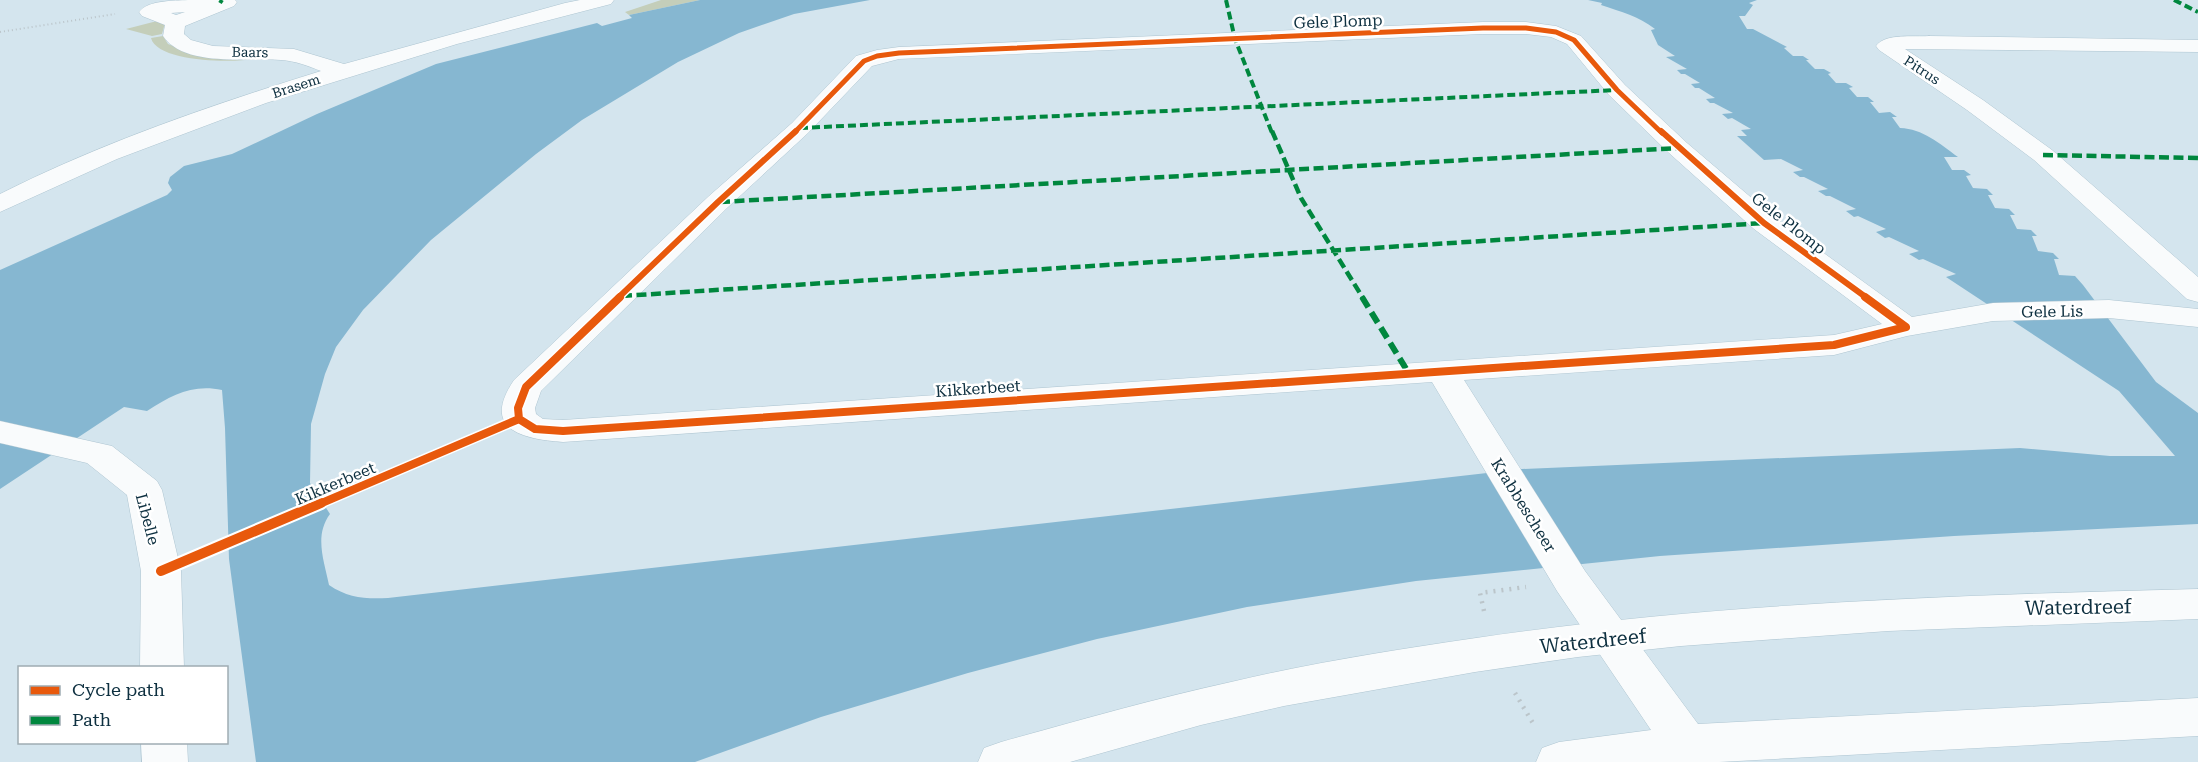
<svg xmlns="http://www.w3.org/2000/svg" width="2198" height="762" viewBox="0 0 2198 762" font-family="'Roboto Serif',serif">
<style>
.green{fill:#c4ceba}
.water{fill:#86b7d1}
.lines{fill:none;stroke-linecap:round;stroke-linejoin:round}
.street-casing{stroke:#aec5d1;stroke-width:1}
.secondary-casing{stroke:#aec5d1;stroke-width:1}
.path-far1{stroke:#bbc5ca;stroke-width:2;stroke-dasharray:1 3;stroke-linecap:butt}
.path{stroke:#bbc5ca;stroke-width:4.5;stroke-dasharray:2 6;stroke-linecap:butt}
.street{fill:#f9fbfc;fill-rule:evenodd}
.secondary{fill:#f9fbfc;fill-rule:evenodd}
.quiet-far2{stroke:#00873e;stroke-width:4;stroke-dasharray:8 4;stroke-linecap:butt}
.quiet-far1{stroke:#00873e;stroke-width:4.5;stroke-dasharray:10 4.5;stroke-linecap:butt}
.quiet{stroke:#00873e;stroke-width:6;stroke-dasharray:12 6;stroke-linecap:butt}
.cycleway-far3-casing{stroke:#fff;stroke-width:8}
.cycleway-far2-casing{stroke:#fff;stroke-width:9}
.cycleway-far1-casing{stroke:#fff;stroke-width:11}
.cycleway-casing{stroke:#fff;stroke-width:14}
.cycleway-far3{stroke:#e8590c;stroke-width:5}
.cycleway-far2{stroke:#e8590c;stroke-width:6}
.cycleway-far1{stroke:#e8590c;stroke-width:8}
.cycleway{stroke:#e8590c;stroke-width:10}
.labels{text-anchor:middle;stroke-width:5;stroke-linejoin:round;paint-order:stroke}
.far-street-label{font-size:14px;fill:#0e3040;stroke:#fff}
.street-label{font-size:16px;fill:#0e3040;stroke:#fff}
.near-street-label{font-size:20px;fill:#0e3040;stroke:#fff}
</style>
<rect width="100%" height="100%" fill="#d4e5ee"/>
<!-- green -->
<path class="green" d="M661,0H700L629,15L625,12Z
M157,21L165,23L162,34L152,36L126,29Z
M163,36L168,44L178,48L252,59C232,63 157,62 151,38Z"/>
<!-- water -->
<path class="water" d="M700,0H870L794,14L739,33L678,62L582,120L536,154L431,240L363,310L336,347L325,374L311,424L310,483L330,514C314,536 324,560 329,585C348,598 365,599 388,598L1522,469L2020,448L2110,456H2175L2119,391L1946,277L1956,274L1923,259L1919,260L1909,254L1919,251L1889,237L1885,238L1876,232L1886,229L1858,216L1854,217L1846,211L1856,209L1830,196H1826L1818,191L1828,189L1804,177H1800L1793,172L1803,170L1781,159L1764,160L1737,136H1747L1741,130L1751,129L1732,118L1728,119L1722,114L1733,113L1714,103H1710L1706,99L1715,98L1699,88H1695L1691,84L1700,83L1685,74H1681L1677,70L1687,69L1666,57L1675,56L1658,45L1651,30L1655,29C1638,16 1622,12 1601,5L1602,3L1588,0H1757L1749,3L1753,5L1745,16H1739L1747,29H1753L1787,47L1784,48L1793,56H1803L1809,60H1806L1815,69H1824L1831,73L1828,74L1836,83H1846L1853,87L1849,88L1857,97H1868L1874,102H1870L1879,113L1890,112L1897,117H1892L1900,128C1923,129 1939,143 1958,157H1944L1952,170H1964L1971,175L1966,176L1973,188L1987,189L1993,195H1988L1995,208L2009,209L2015,215H2010L2017,229L2031,230L2037,236H2032L2038,251L2053,253L2059,259H2054L2059,275L2075,276L2083,285L2156,382L2198,413V524L1954,536L1660,556L1416,581L1247,607L1097,639L968,673L821,717L695,762H256L229,559L225,428L222,390C192,384 172,395 147,411L124,407L0,489V270L167,195L172,190L168,183L170,177L184,166L232,154L317,114L436,64L597,23L602,26L632,18L629,15Z"/>
<g class="lines">
<!-- street casing -->
<g class="street-casing">
<path id="street" d="M188,0H235L237,2L234,6L185,26L184,34L191,40L213,46L294,49L344,64L565,3L580,0H614L611,4L457,44L266,103L117,159L0,212V194C103,142 212,105 321,71C308,66 296,61 281,60C248,57 185,68 163,36L165,25L142,16L139,12C148,0 173,1 188,0ZM185,12L176,15L171,13Z
M1483,22H1526L1556,26L1581,36L1625,85L1687,143L1774,217L1912,317L1993,303L2109,300L2198,309V327L2109,318L1993,321L1907,336L1834,355L1464,380L1585,571L1698,724L2198,698V736L1719,762H1536L1542,748L1559,742L1651,730L1557,591L1432,382L563,442C521,439 481,429 514,380L709,196L792,123L856,56L877,50L899,47ZM1483,34H1526L1551,37L1567,44L1609,95L1669,153L1754,229L1882,324L1834,335L563,420L543,419L536,414L535,408L541,391L727,208L808,133L872,66L899,59Z
M1929,36L2198,40V52L1905,49L1983,100L2052,150L2198,277V302L2187,299L2034,160L1967,110L1879,50L1876,46C1885,33 1914,37 1929,36Z
M0,421L112,446L157,481L162,490L181,571L184,668H140L141,571L127,495L87,463L0,443Z
M141,742H187L188,762H142Z"/>
</g>
<!-- secondary casing -->
<g class="secondary-casing">
<path id="secondary" d="M2198,589V619L1888,631L1681,646L1578,657L1475,672L1284,706L1201,725L1070,762H978L984,748L1001,742C1077,721 1153,699 1231,682C1311,663 1394,650 1476,638C1715,603 1957,595 2198,589Z"/>
</g>
<!-- path-far1 -->
<path class="path-far1" d="M0,32L115,14"/>
<!-- path -->
<path class="path" d="M1484,611L1480,593L1526,587
M1515,693L1534,725"/>
<!-- street -->
<use href="#street" class="street"/>
<!-- secondary -->
<use href="#secondary" class="secondary"/>
<!-- quiet-far2 -->
<path class="quiet-far2" d="M1226,0L1235,39L1272,133
M2174,0L2198,12
M220,3L222,0
M800,128L1617,90"/>
<!-- quiet-far1 -->
<path class="quiet-far1" d="M1272,131L1301,198L1363,298
M2043,155L2198,158
M720,202L1678,148
M622,296L1764,223"/>
<!-- quiet -->
<path class="quiet" d="M1362,297L1408,372"/>
<!-- cycleway-far3 casing -->
<g class="cycleway-far3-casing">
<path id="cycleway-far3" d="M794,133L864,61L877,56L899,53L1483,28H1526L1556,32L1574,40L1617,90L1662,133"/>
</g>
<!-- cycleway-far2 casing -->
<g class="cycleway-far2-casing">
<path id="cycleway-far2" d="M1661,131L1764,223L1867,298
M618,298L718,202L796,131"/>
</g>
<!-- cycleway-far1 casing -->
<g class="cycleway-far1-casing">
<path id="cycleway-far1" d="M620,297L526,387L518,408L519,419L535,429L563,431L1834,345L1906,327L1865,297
M317,505L519,419"/>
</g>
<!-- cycleway casing -->
<g class="cycleway-casing">
<path id="cycleway" d="M161,571L321,503"/>
</g>
<!-- cycleway-far3 -->
<use href="#cycleway-far3" class="cycleway-far3"/>
<!-- cycleway-far2 -->
<use href="#cycleway-far2" class="cycleway-far2"/>
<!-- cycleway-far1 -->
<use href="#cycleway-far1" class="cycleway-far1"/>
<!-- cycleway -->
<use href="#cycleway" class="cycleway"/>
</g>
<g class="labels">
<!-- far-street labels -->
<g class="far-street-label">
<text transform="translate(250 52) rotate(1)" y="5">Baars</text>
<text transform="translate(1922 70) rotate(33)" y="5">Pitrus</text>
<text transform="translate(296 86) rotate(-18)" y="5">Brasem</text>
</g>
<!-- street labels -->
<g class="street-label">
<text transform="translate(1338 21) rotate(-2)" y="6">Gele Plomp</text>
<text transform="translate(1789 223) rotate(38)" y="6">Gele Plomp</text>
<text transform="translate(2052 311) rotate(-1)" y="6">Gele Lis</text>
<text transform="translate(978 388) rotate(-4)" y="6">Kikkerbeet</text>
<text transform="translate(335 483) rotate(-23)" y="6">Kikkerbeet</text>
<text transform="translate(1524 505) rotate(58)" y="6">Krabbescheer</text>
<text transform="translate(148 519) rotate(75)" y="6">Libelle</text>
</g>
<!-- near-street labels -->
<g class="near-street-label">
<text transform="translate(2078 607) rotate(-1)" y="7">Waterdreef</text>
<text transform="translate(1593 641) rotate(-6)" y="7">Waterdreef</text>
</g>
</g>
<!-- legend -->
<rect x="18" y="666" width="210" height="78" fill="#ffffff" stroke="#9facb3" stroke-width="1.5"/>
<rect x="30" y="686" width="30" height="9" fill="#e8590c" stroke="#9facb3" stroke-width="1.5"/>
<text x="72" y="696" font-size="18" fill="#0e3040">Cycle path</text>
<rect x="30" y="716" width="30" height="9" fill="#00873e" stroke="#9facb3" stroke-width="1.5"/>
<text x="72" y="726" font-size="18" fill="#0e3040">Path</text>
</svg>
